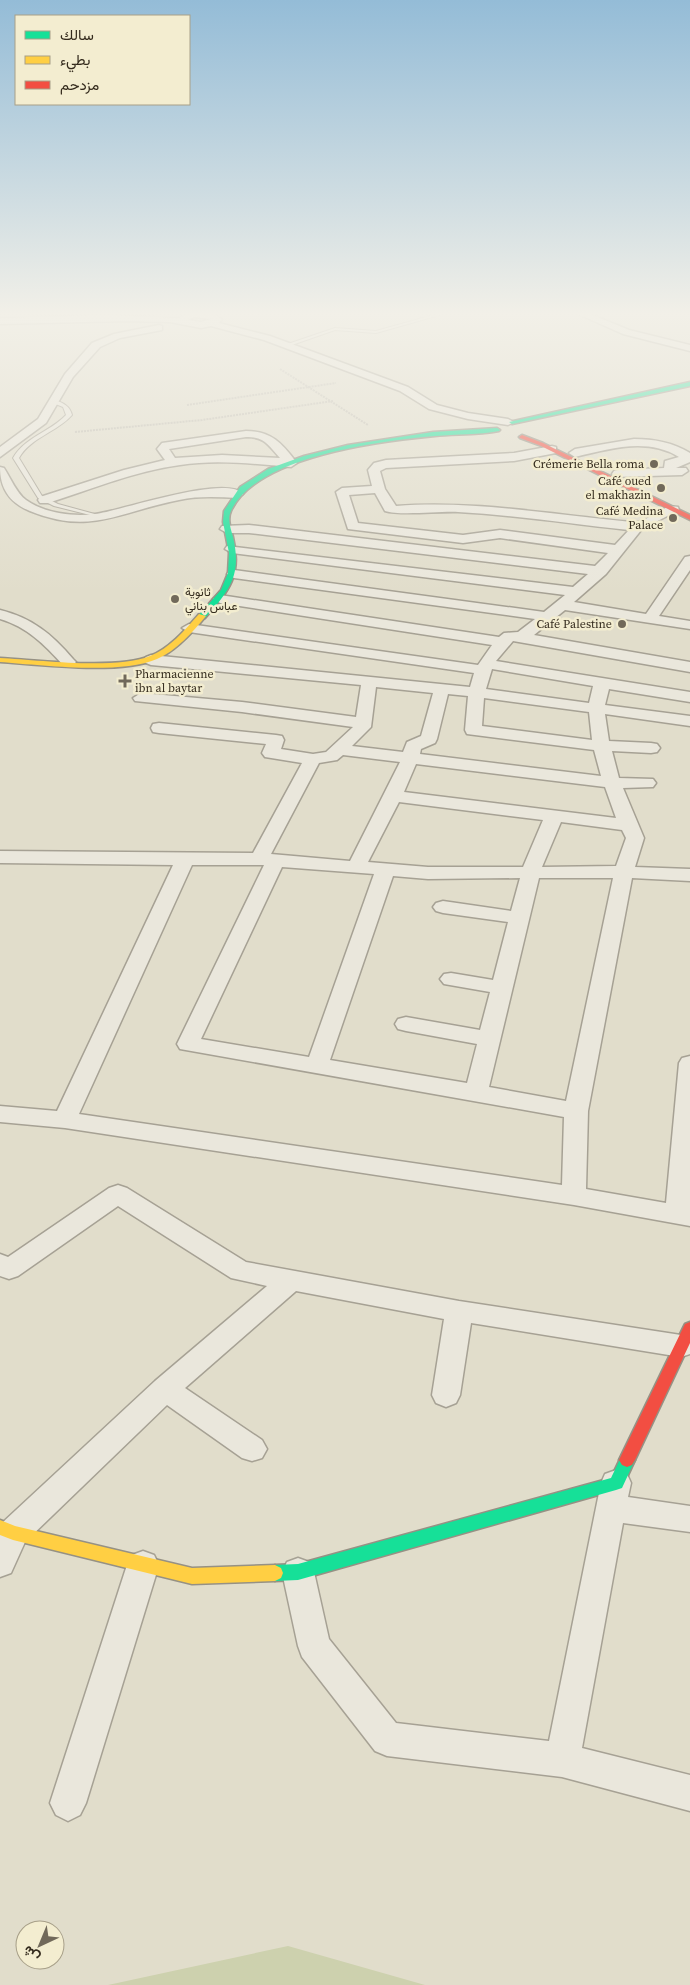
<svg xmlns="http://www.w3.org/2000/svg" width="690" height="1985" viewBox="0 0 690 1985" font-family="'Source Serif 4',Vazirmatn,serif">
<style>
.green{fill:#cdd1ae}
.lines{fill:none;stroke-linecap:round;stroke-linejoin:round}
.lane-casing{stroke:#a6a194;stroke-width:2}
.street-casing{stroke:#a6a194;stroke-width:3}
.fast-casing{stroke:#969184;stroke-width:3}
.slow-casing{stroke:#969184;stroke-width:3}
.jam-casing{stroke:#969184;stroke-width:3}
.path{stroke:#c2beb3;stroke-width:2;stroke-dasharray:2 1;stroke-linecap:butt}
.lane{fill:#eae7dc;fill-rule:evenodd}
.street{fill:#eae7dc;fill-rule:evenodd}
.fast{fill:#16e098;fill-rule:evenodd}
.slow{fill:#ffcf43;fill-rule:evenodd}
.jam{fill:#f24e42;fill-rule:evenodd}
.poi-dot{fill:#71695a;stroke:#f3edd0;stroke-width:2}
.labels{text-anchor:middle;stroke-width:5;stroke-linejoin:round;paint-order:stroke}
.far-poi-label{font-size:12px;fill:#342b1d;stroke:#f3edd0;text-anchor:end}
</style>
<rect width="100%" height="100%" fill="#e1ddcb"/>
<!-- green -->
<path class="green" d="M288,1946L425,1985H108Z"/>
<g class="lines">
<!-- lane casing -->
<g class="lane-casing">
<path id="lane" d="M437,314H443L376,333L335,330L289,346L285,345L335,328L376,331Z
M55,400C63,403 70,406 72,415C57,432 30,438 19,458L42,496L58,504L102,516V518L54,506L38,498L13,458C25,437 50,432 66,415L63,407L53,403Z"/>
</g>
<!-- street casing -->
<g class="street-casing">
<path id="street" d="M186,314H213L222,319L219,323L270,336L408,387L437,405L468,413L508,419L514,422L508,425L468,419L429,409L400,391L264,340L211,326L201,328L170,322L127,321L0,324V318L106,315L179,318ZM194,317L211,319L201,322L188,320Z
M578,314H590L629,330L690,345V351L623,334Z
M159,325L162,326V330L120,338L100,347L73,377L46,423L0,457V447L38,419L65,374L92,343L114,334Z
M246,431C271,431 282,443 297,463L291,467C254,464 217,459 180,465C135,471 92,489 48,503H40L38,500L40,497L124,470L165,460L157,449L162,443ZM246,437C265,437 268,445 280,458L222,455L175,458L169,449Z
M634,439C654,439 672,442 690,453V462L676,468H686L688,471L682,475L614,477L612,474L614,471L618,470L664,468L665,461L679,457C647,437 609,449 575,457L569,453L575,449Z
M552,446L556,447V453L514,461L386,468L380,471L385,489L396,506C476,500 553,515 632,522C648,524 661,503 678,507L679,510L642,529L606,574L574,602L646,614L685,557L690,556V570L659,616L690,621V629L565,610L534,635L690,662V672L513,641L496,661L690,692V702L609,689L605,705L690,716V726L605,714L609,741L651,743L657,744L660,748L657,752L651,753L612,751L619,778L653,779L656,783L653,787L623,788L644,838L635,867L690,869V881L632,878L588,1111L586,1189L666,1203L679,1063L682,1058L690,1056V1226L574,1205L65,1128L0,1122V1106L57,1111L173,865L0,863V851L253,853L302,763L265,757L262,753L266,744L159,733L153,732L151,728L153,724L159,723L276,735L282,736L284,740L281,749L313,754L326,752L353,727L242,712L135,701L133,698L141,693L242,702L356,717L361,685L151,665L146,663L143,660L146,657L151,655L470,687L474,673L189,632L182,628L189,624L478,665L492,645L220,603L213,599L220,595L499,637L504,633L518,632L535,619L234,578L227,574L229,571L234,570L544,612L565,595L232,553L225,549L227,546L573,587L588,574L249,533H227L220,529L222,526L249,525L595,566L608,553L500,538L463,543L348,529L336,492L342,488L372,486L368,470L374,463L386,460L514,453ZM375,493L385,511C400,516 439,511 458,512C515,515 572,524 629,530L615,545L500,530L463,535L358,523L349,495ZM492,669L593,686L589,703L486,689ZM376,687L433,693L421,736L407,742L403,752L352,746L371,727ZM448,694L468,696L465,730L467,734L594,750L601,776L420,754L421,749L435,743L437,739ZM484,698L589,712L592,740L482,726ZM343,755L400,762L350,861L271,854L319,763L337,760ZM416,764L605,787L616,818L404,792ZM399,802L543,820L523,867H428L368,862ZM561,822L622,830L626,838L616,866L542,867ZM192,865H264L177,1044L180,1049L564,1117L562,1185L79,1114ZM282,867L374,874L309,1057L201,1039ZM393,876L428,879L520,878L511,911L443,901L436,903L433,907L436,911L443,913L508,922L493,980L451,973L444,974L440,979L444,984L490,992L480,1030L406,1017L398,1019L395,1024L398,1029L406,1031L477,1044L467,1083L330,1060ZM539,878H613L566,1101L489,1087Z
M0,467L4,468C10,477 17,494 26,500C44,513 73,517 95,514C121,511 226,474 243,494L237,498C218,497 198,496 179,500C121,511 91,536 30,511C10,503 0,489 0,467Z
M0,610C32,618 52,634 73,659L76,662L73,665H63C44,644 27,627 0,619Z
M118,1185L127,1188L246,1262L459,1301L681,1335L690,1338V1354L681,1357L471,1323L460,1395L456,1403L446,1407L436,1403L432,1395L444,1319L296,1291L185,1388L262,1440L267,1449L262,1458L252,1461L242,1458L167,1405L25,1542L11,1573L0,1577V1528L2,1523L155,1381L267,1286L231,1278L118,1206L18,1276L9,1279L0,1276V1254L8,1257L109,1188Z
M616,1470L627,1474L631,1483L628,1497L690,1506V1532L623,1523L582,1748L690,1775V1811L562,1777L387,1756L375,1751L302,1657L298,1646L282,1572L287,1562L298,1558L309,1562L314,1572L329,1639L396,1723L549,1741L601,1483L605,1474Z
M143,1551L154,1555L159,1565L86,1803L80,1815L68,1821L56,1815L50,1803L127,1565L132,1555Z"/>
</g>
<!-- fast casing -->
<g class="fast-casing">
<path id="fast" d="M690,382V386L512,424L509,422Z
M497,428L500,430L499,431C478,435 456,434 435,436C381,441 256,456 231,511C227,519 231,529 233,537C242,575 230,590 205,618L198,616L221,590L228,573L229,553L223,522L224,511L240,487L268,469L304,456L348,445L433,432Z
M627,1453L632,1455L635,1460L622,1488L616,1490L298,1580L275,1581L269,1578L267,1573L269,1568L275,1565L298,1564L611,1478L622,1455Z"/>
</g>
<!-- slow casing -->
<g class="slow-casing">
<path id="slow" d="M199,614L206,616C193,632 176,651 157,659C120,675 41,665 0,662V658C39,660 115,670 150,656C169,649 185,630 199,614Z
M0,1520L15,1526L192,1568L275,1565L281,1568L283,1573L281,1578L275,1581L192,1584L13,1540L0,1535Z"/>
</g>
<!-- jam casing -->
<g class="jam-casing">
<path id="jam" d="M522,435L543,443L690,515V520L539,445L520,438L519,437Z
M690,1322V1343L635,1460L632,1465L627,1467L622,1465L619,1460L683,1328L685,1324Z"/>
</g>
<!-- path -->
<path class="path" d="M280,369L368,425
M187,405L336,383
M75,432L202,420L333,401"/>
<!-- lane -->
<use href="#lane" class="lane"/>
<!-- street -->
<use href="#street" class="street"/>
<!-- fast -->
<use href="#fast" class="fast"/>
<!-- slow -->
<use href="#slow" class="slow"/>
<!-- jam -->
<use href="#jam" class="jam"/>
</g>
<!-- sky -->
<linearGradient id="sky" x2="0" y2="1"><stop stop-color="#94bcd7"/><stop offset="0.53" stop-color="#f2f0e8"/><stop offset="1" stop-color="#f2f0e8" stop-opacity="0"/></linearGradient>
<rect width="690" height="592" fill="url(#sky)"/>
<!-- markers -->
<g class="poi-dot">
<circle cx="654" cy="464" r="5"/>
<circle cx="661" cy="488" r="5"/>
<circle cx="673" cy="518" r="5"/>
<circle cx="175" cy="599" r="5"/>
<circle cx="622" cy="624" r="5"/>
<path d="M122.5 673.5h5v5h5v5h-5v5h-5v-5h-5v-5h5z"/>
</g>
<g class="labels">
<!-- far-poi labels -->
<g class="far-poi-label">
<text x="644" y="468">Crémerie Bella roma</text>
<text x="651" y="485">Café oued<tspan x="651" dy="14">el makhazin</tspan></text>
<text x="663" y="515">Café Medina<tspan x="663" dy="14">Palace</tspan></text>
<text x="185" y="596" text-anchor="start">ثانوية<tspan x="185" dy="14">عباس بناني</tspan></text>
<text x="612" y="628">Café Palestine</text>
<text x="135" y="678" text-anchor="start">Pharmacienne<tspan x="135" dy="14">ibn al baytar</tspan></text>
</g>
</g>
<!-- legend -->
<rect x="15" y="15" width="175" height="90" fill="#f3edd0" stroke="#a79f88"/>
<rect x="25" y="31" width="25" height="8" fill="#16e098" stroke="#a79f88"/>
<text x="60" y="40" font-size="15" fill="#342b1d">سالك</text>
<rect x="25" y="56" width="25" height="8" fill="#ffcf43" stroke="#a79f88"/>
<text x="60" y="65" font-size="15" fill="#342b1d">بطيء</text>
<rect x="25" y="81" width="25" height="8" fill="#f24e42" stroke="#a79f88"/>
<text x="60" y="90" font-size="15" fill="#342b1d">مزدحم</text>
<!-- north arrow -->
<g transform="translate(40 1945) rotate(224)"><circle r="24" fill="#f3edd0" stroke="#a79f88"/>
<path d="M0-4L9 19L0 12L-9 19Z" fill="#71695a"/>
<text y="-8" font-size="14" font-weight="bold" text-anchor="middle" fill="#342b1d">ش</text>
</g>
</svg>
